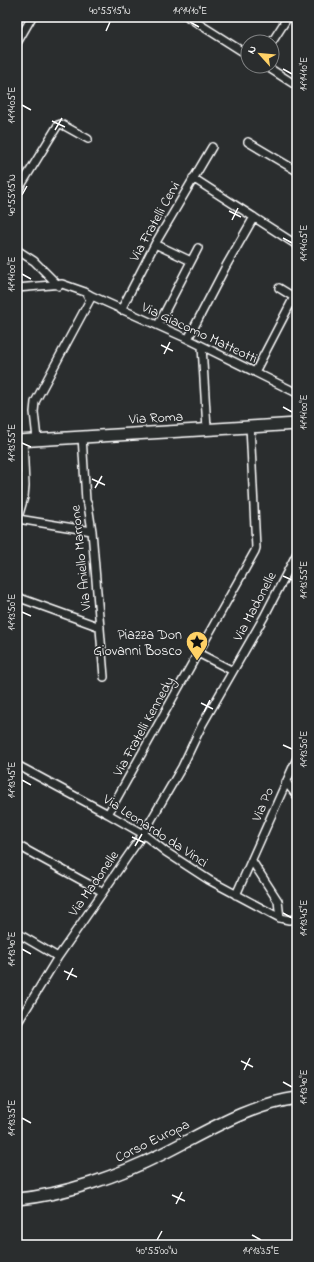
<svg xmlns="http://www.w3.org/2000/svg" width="314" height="1262" viewBox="0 0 314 1262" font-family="'Indie Flower',sans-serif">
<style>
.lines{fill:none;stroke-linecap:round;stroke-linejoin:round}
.street-casing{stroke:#fff;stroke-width:10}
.primary-casing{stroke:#fff;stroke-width:14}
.street{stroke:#2a2d2e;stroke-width:7}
.primary{stroke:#2a2d2e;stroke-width:11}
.ticks{fill:none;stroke:#fff;stroke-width:1.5}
.labels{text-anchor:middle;stroke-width:3;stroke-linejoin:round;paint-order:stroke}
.street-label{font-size:14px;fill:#fff;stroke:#2a2d2e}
.poi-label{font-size:14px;fill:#fff;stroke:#2a2d2e;text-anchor:end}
.neatline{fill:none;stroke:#fff;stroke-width:1.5}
.ticks-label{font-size:10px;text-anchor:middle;fill:#fff}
</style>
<rect width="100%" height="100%" fill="#2a2d2e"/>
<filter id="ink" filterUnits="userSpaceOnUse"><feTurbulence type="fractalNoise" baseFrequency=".025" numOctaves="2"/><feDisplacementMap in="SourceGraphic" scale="8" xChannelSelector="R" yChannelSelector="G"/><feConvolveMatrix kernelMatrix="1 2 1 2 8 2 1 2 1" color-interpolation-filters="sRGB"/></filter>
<g filter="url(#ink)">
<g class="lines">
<!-- street casing -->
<g class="street-casing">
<path id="street" d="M188,17L248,55
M272,42L288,17
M17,43L32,17
M266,66L297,86
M248,142L297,171
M193,178L297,245
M17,192L58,125L61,124L88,139
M155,244L191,261
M17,250L34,261L59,286
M17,288L62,284L85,292L92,296L188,339L297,393
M279,288L297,299
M121,310L155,244L212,147
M158,325L198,248
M188,339L226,266L254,217
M202,346L207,429
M255,372L294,297
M82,436L86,501L88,505L92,531L104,677
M37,439L34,412L35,402L92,296H88
M18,519L92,531
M17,521L24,497L25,486L23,440
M17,597L100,627
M198,653L233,671
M17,765L108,814L143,834L166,852L209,880L280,918L289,920L297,919
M286,782L297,796
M108,814L255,551L256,548L250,426
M17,845L103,892
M252,861L278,901L280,918
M236,895L297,758
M17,933L58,957
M17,1024L58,957L143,834L182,767L202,725L264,617L297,553"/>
</g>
<!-- primary casing -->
<g class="primary-casing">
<path id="primary" d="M17,441L297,424
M17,1199C65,1195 120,1175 162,1154C206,1132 248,1105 297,1098"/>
</g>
<!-- street -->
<use href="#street" class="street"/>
<!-- primary -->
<use href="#primary" class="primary"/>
</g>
</g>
<!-- ticks -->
<path class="ticks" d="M190,22L199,27M106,31L110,22M283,69L292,74M22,105L31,110M52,121L65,127M55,130L62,118M22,195L27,186M229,211L241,217M232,220L238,208M283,238L292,243M22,274L31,279M161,345L173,351M164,354L170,342M283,407L292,412M22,443L31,447M92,479L105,485M95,488L102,476M283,576L292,580M22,612L31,616M201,703L213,709M204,712L210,700M283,745L292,749M22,780L31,785M132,837L145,843M135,846L142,834M283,913L292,918M22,949L31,954M64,971L77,977M67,980L73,968M241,1061L253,1067M244,1070L250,1058M283,1082L292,1087M22,1118L31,1123M172,1195L185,1201M176,1204L182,1192M252,1235L261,1240M157,1240L162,1231"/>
<!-- icons -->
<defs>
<g id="sight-pin" transform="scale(1.15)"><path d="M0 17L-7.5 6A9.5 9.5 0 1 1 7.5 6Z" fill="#ffd166" stroke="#2a2d2e"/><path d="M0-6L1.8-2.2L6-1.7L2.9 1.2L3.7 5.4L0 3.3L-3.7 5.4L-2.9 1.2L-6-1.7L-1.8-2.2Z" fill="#111"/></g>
</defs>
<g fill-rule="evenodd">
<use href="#sight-pin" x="197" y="642"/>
</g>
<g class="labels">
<!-- street labels -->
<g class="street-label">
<text transform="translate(154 221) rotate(-61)" y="5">Via Fratelli Cervi</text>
<text transform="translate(200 332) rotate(25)" y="5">Via Giacomo Matteotti</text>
<text transform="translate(156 417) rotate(-3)" y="5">Via Roma</text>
<text transform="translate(80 558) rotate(-96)" y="5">Via Aniello Marrone</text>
<text transform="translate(254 606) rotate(-62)" y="5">Via Madonelle</text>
<text transform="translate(143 726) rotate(-61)" y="5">Via Fratelli Kennedy</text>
<text transform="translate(262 804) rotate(-67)" y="5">Via Po</text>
<text transform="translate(156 830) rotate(33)" y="5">Via Leonardo da Vinci</text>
<text transform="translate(93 883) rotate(-55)" y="5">Via Madonelle</text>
<text transform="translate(152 1140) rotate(-26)" y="5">Corso Europa</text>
</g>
<!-- poi labels -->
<g class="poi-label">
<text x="182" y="639">Piazza Don<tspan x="182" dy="16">Giovanni Bosco</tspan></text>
</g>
</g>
<!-- margin -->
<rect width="314" height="1262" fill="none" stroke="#2a2d2e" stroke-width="44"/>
<!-- north arrow -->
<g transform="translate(260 54) rotate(297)"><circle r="19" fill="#2a2d2e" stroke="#7f8182"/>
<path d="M0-3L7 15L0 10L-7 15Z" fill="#ffd166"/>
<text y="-6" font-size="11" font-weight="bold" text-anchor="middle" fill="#ffffff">N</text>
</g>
<rect x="22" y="22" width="270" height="1218" class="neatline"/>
<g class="ticks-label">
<text x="110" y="14">40°55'15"N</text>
<text x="190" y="14">14°14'10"E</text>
<text transform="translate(303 74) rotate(-90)" y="4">14°14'10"E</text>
<text transform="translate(11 105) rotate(-90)" y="4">14°14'05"E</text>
<text transform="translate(11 195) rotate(-90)" y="4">40°55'15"N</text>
<text transform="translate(303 243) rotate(-90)" y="4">14°14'05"E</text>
<text transform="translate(11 274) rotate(-90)" y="4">14°14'00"E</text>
<text transform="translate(303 412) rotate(-90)" y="4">14°14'00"E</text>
<text transform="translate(11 443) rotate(-90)" y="4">14°13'55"E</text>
<text transform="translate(303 580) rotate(-90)" y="4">14°13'55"E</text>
<text transform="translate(11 612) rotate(-90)" y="4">14°13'50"E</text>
<text transform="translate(303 749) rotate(-90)" y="4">14°13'50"E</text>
<text transform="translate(11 780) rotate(-90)" y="4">14°13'45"E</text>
<text transform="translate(303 918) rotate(-90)" y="4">14°13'45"E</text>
<text transform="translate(11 949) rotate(-90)" y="4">14°13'40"E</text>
<text transform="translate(303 1087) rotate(-90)" y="4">14°13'40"E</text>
<text transform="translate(11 1118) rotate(-90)" y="4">14°13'35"E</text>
<text x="157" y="1254">40°55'00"N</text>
<text x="261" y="1254">14°13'35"E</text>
</g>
</svg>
